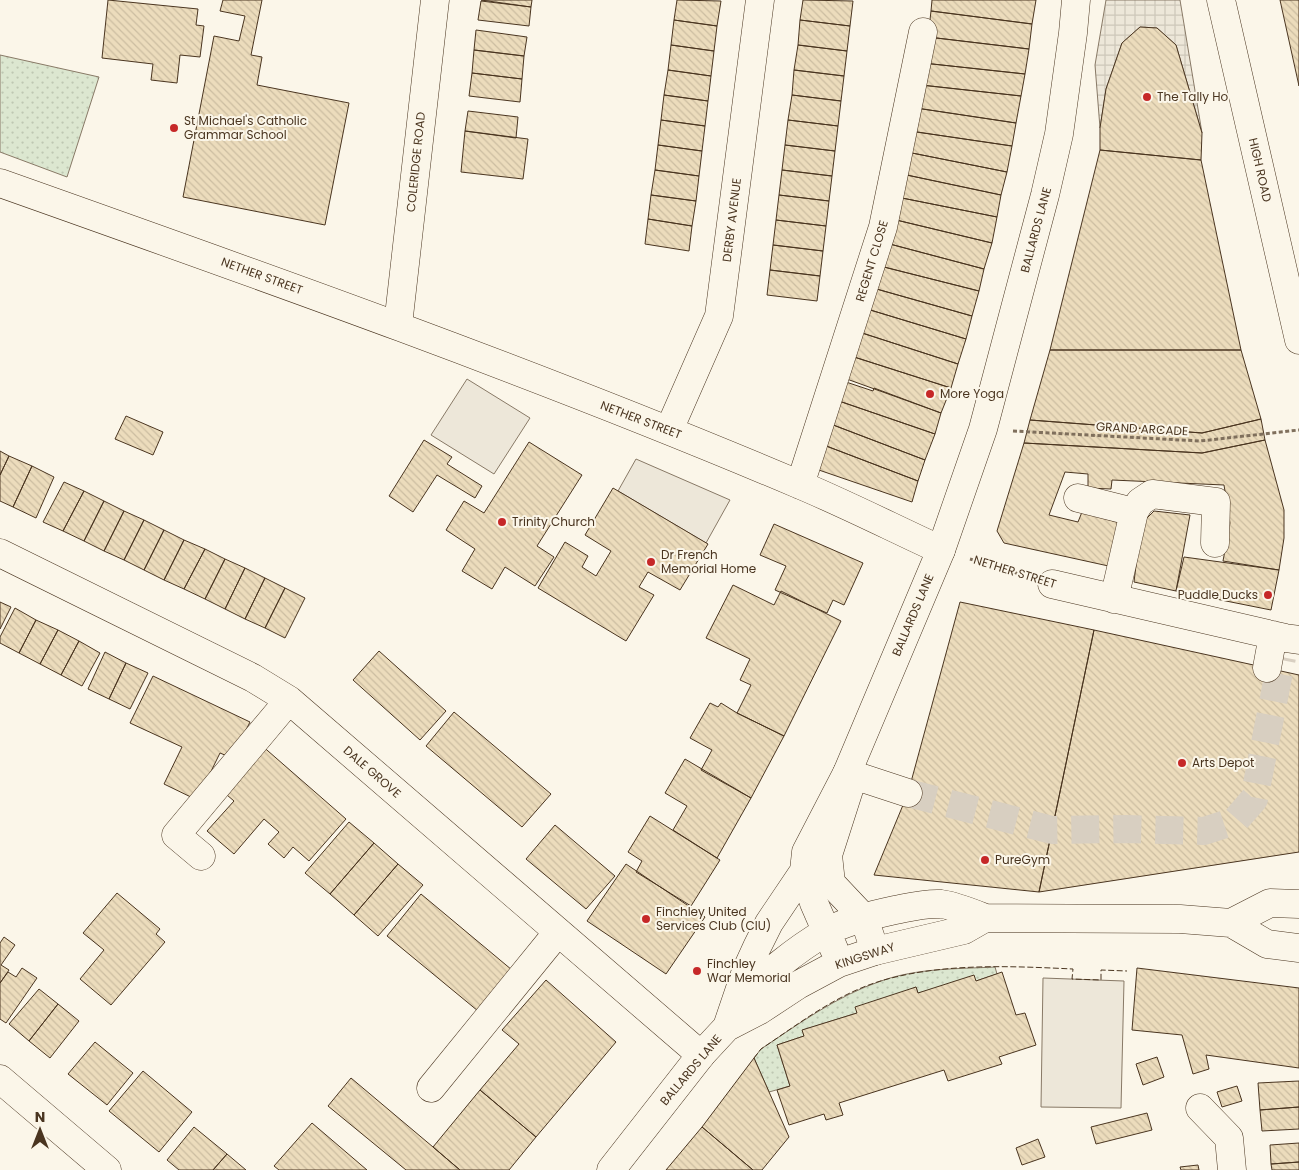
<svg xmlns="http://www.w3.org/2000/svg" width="1299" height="1170" viewBox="0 0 1299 1170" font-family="Poppins,sans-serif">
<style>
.grass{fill:url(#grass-dots);stroke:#887966}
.parking{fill:#ede7d9;stroke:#887966}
.plaza{fill:url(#plaza-grid);stroke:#887966}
.building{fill:url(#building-back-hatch);stroke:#4a3520}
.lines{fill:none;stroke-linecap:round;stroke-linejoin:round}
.minor-tunnel{stroke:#d8cfc1;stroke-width:28;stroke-dasharray:28 14;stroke-linecap:butt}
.minor-casing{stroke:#4a3520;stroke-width:29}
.major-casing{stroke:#4a3520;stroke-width:29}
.path{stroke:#7f6f5c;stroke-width:3;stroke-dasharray:4 2.5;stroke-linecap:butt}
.minor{stroke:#fbf6e9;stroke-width:28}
.major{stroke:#fbf6e9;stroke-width:28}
.fence{stroke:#4a3520;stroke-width:1;stroke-dasharray:6 2.5;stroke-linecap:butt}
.poi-dot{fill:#c62828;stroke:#fbf6e9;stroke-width:2}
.labels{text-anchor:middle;stroke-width:4;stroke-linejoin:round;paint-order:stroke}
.poi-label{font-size:12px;fill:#4a3520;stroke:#fbf6e9;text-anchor:start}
.street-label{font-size:12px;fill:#4a3520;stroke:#fbf6e9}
</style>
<defs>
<pattern id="grass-dots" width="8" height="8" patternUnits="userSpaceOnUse" patternTransform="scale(1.25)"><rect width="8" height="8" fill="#dce7d0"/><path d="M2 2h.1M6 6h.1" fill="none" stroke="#bec7b2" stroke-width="1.8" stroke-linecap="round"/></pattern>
<pattern id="plaza-grid" width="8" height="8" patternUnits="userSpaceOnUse" patternTransform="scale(1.25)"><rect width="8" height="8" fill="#ede7d9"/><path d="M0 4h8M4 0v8" fill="none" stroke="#cdc7ba"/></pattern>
<pattern id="building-back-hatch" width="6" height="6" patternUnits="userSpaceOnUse" patternTransform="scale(1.25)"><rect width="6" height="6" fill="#ecdcbc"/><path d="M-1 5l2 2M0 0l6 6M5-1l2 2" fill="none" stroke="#ccbda1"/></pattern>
</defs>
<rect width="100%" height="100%" fill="#fbf6e9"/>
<!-- grass -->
<path class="grass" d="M0,55L99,77L67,177L0,152Z
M995,967L997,974L976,981L918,993L916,987L857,1013L803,1030L804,1036L777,1045L790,1086L769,1092L754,1058L761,1049C800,1023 837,996 881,981C917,968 957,969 995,967Z"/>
<!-- parking -->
<path class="parking" d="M467,379L530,418L494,474L431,435Z
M636,459L730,500L706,543L618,491Z
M1043,978L1124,981L1121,1108L1041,1107Z"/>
<!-- plaza -->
<path class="plaza" d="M1106,0H1180L1202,133L1176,45L1157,28L1140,27L1122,43L1106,89L1100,128L1095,65Z"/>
<!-- building -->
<path class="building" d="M108,0L198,9L196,25L204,26L200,57L180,55L177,83L151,80L153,64L102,58Z
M223,0H262L251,55L262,57L257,85L349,103L325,225L183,197L214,36L239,41L245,16L220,11Z
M481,0H532L531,7Z
M677,0L721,1L717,26L674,20Z
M803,0L853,1L850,26L800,20Z
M932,0H1036L1032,24L931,11Z
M1280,0H1299V86Z
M481,1L531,7L529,26L478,20Z
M931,11L1032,24L1029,49L928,37Z
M674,20L717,26L714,51L671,45Z
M800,20L850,26L847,51L798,45Z
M1140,27L1157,28L1176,45L1202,133L1201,160L1100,150V128L1106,89L1122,43Z
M476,30L527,37L524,56L474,50Z
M928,37L1029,49L1025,74L923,63Z
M671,45L714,51L711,76L668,70Z
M798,45L847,51L844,76L794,70Z
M474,50L524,56L522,79L472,73Z
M923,63L1025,74L1021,96L921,85Z
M668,70L711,76L708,101L664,95Z
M794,70L844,76L841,101L792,95Z
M472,73L522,79L520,102L469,96Z
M921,85L1021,96L1016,123L916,108Z
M664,95L708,101L705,126L661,120Z
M792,95L841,101L838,126L788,120Z
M916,108L1016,123L1012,146L910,131Z
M468,111L518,117L516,138L465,131Z
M661,120L705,126L702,151L658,145Z
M788,120L838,126L835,151L785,145Z
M465,131L528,139L523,179L461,172Z
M910,131L1012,146L1007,172L907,152Z
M658,145L702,151L699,176L655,170Z
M785,145L835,151L832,176L782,170Z
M1100,150L1201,160L1241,350H1050Z
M907,152L1007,172L1001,195L902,174Z
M655,170L699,176L696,201L651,195Z
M782,170L832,176L829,201L779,195Z
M902,174L1001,195L997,217L897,197Z
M651,195L696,201L692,226L648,219Z
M779,195L829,201L826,226L776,220Z
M897,197L997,217L992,243L892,219Z
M648,219L692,226L689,251L645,244Z
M892,219L992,243L984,269L886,243Z
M776,220L826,226L823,251L773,245Z
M886,243L984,269L979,291L880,266Z
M773,245L823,251L820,276L770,270Z
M880,266L979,291L972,316L873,288Z
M770,270L820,276L817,301L767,295Z
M873,288L972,316L966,339L867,309Z
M867,309L966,339L958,364L859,332Z
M859,332L958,364L951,388L851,356Z
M1050,350H1241L1261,419L1202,433L1030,420Z
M851,356L951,388L941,413L844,378Z
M843,381L873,391L874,388L941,413L935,434L836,400Z
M836,400L935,434L925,460L828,423Z
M126,416L163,432L153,455L115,439Z
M1261,419L1265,440L1202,453L1024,443L1030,420L1202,433Z
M828,423L925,460L918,481L821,444Z
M424,440L452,457L447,464L482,486L475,498L437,475L413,512L389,496Z
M1265,440L1284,510V538L1279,570L1223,561L1230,523L1224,485L1112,480L1111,489L1088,488V474L1065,472L1049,515L1078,522L1082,512L1124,524L1113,567L1004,543L997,531L1024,443L1202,453Z
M529,442L582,475L537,546L554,557L535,586L505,567L492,589L462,571L475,549L446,530L464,501L484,513Z
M821,444L918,481L912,502L813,468Z
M0,451L9,456L0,475Z
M9,456L32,466L13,507L0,501V475Z
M32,466L54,477L36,518L13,507Z
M64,482L84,491L63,531L43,522Z
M613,488L708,544L680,590L648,572L639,587L654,595L626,641L538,588L565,542L588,556L582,567L596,576L611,551L585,535Z
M84,491L104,501L84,541L63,531Z
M104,501L124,511L104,551L84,541Z
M124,511L144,520L124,560L104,551Z
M1154,511L1190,515L1176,591L1134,582L1141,524Z
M144,520L164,530L144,570L124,560Z
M774,524L863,563L844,605L833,600L827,613L775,590L786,566L760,555Z
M164,530L184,540L164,580L144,570Z
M184,540L205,549L184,589L164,580Z
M205,549L225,559L205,599L184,589Z
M1184,557L1279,570L1271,610L1176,591Z
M225,559L245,568L225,609L205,599Z
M245,568L265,578L245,619L225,609Z
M265,578L285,588L265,628L245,619Z
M733,585L774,605L781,591L841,621L784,736L737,713L751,685L740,680L750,659L706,638Z
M285,588L305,598L285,638L265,628Z
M0,602L11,607L0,629Z
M960,602L1094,630L1039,892L874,875L908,793Z
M15,608L36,620L19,653L0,643V637Z
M36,620L58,630L40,664L19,653Z
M58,630L79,641L61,675L40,664Z
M1094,630L1299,675V852L1039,892Z
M79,641L100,653L82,686L61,675Z
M379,651L446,711L420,740L353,680Z
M105,652L126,663L109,699L88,689Z
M126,663L148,673L130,709L109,699Z
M153,676L250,722L232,758L220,753L197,800L164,784L182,747L130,723Z
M710,703L718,707L721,703L737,713L784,736L751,798L701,770L712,750L690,738Z
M454,712L551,794L522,827L426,746Z
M260,744L346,819L309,861L293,847L284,858L268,844L279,832L264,819L234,854L207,831L234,801L220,789Z
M685,759L751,798L717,858L673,830L687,806L665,793Z
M650,816L720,860L691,906L636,872L642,861L628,852Z
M349,822L374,843L330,894L305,873Z
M555,825L615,876L586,909L526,859Z
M374,843L398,864L354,915L330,894Z
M398,864L423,885L378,936L354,915Z
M626,864L705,917L666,974L587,921Z
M117,893L160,929L156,934L165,942L111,1005L80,979L104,950L83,933Z
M421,894L512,970L478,1011L387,936Z
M4,937L15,945L1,965L9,970L0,983V943Z
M22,968L37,978L6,1023L0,1019V983L8,972L16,977Z
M1137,968L1299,988V1068L1206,1055L1209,1069L1193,1074L1182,1035L1132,1030Z
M1002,972L1016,1015L1025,1013L1036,1045L999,1057L1002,1064L948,1081L944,1070L839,1103L843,1115L826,1120L824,1114L789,1125L777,1090L790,1086L777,1045L804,1036L802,1030L857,1013L855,1007L916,987L918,993L974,975L976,981Z
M546,980L616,1042L536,1137L480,1090L519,1044L502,1030Z
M39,989L58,1004L29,1041L9,1024Z
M58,1004L79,1021L50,1058L29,1041Z
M95,1042L133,1073L107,1105L68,1074Z
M1157,1057L1164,1077L1143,1085L1136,1064Z
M754,1058L789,1137L762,1170H753L702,1127Z
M143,1071L192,1112L159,1152L109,1111Z
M351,1078L433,1147L460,1170H406L328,1106Z
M1299,1081V1107L1260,1110L1258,1083Z
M1237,1086L1242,1101L1222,1107L1217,1092Z
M480,1090L536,1137L509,1170H460L433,1147Z
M1299,1107V1129L1262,1131L1260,1110Z
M1147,1113L1152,1130L1096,1144L1091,1127Z
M312,1123L367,1170H279L274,1166Z
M194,1127L227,1154L213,1170H179L167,1160Z
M702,1127L753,1170H666Z
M1038,1139L1045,1157L1022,1165L1016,1148Z
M1299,1143V1162L1271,1164L1270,1145Z
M227,1154L246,1170H213Z
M1299,1162V1170H1272L1271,1164Z
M1198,1165L1199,1170H1181L1180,1167Z"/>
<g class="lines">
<!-- minor-tunnel -->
<path class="minor-tunnel" d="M908,793L1052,830L1126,829L1204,831L1235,821L1254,799L1282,657"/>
<!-- minor casing -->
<g class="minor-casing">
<path id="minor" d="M0,183C268,278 536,373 798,484C846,504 893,528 941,550
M398,325L435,0
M669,430L719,316L760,0
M800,485L883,227L923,32
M1078,498L1134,512L1140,502L1152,494L1216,502L1215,543
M0,553L253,678L289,700L701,1055
M1052,584L1285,638L1299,640
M1114,599L1134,512
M1267,668L1273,635
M847,773L908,793
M853,777L828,855L831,883L864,918L875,951
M201,856L176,835L289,700
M0,1079L107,1170
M431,1088L558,932
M1200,1108L1229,1138L1232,1170"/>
</g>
<!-- major casing -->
<g class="major-casing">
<path id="major" d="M1221,0L1299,340
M804,871L814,903L834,949
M1231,923L1270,903L1299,904
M738,1001C766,975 793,951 826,932C846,921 872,915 895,910C910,907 925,903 941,904C956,906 970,912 985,918L1180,919L1231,923L1267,944L1299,948
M727,1027L760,1010L798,985L839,963L875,951L964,930L985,918
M611,1170L701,1055L727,1027L746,971L757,947L769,923L804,871L806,852L847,773L941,550L983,429L1045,195L1059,134L1073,33L1076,0"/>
</g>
<!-- path -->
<path class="path" d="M1013,431L1200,441L1299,430
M970,559L1026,576"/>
<!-- minor -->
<use href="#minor" class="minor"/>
<!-- major -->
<use href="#major" class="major"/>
<!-- fence -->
<path class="fence" d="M754,1058L761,1049C800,1023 838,993 884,980C944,963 1010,966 1073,969L1072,979L1101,980V970L1127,971"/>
</g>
<!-- markers -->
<g class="poi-dot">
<circle cx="1147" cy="97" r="5"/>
<circle cx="174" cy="128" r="5"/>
<circle cx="930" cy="394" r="5"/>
<circle cx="502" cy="522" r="5"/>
<circle cx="651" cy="562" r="5"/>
<circle cx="1268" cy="595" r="5"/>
<circle cx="1182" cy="763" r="5"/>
<circle cx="985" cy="860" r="5"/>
<circle cx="646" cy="919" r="5"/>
<circle cx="697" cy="971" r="5"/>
</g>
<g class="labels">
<!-- poi labels -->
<g class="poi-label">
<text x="1157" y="101">The Tally Ho</text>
<text x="184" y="125">St Michael's Catholic<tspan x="184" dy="14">Grammar School</tspan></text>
<text x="940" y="398">More Yoga</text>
<text x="512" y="526">Trinity Church</text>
<text x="661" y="559">Dr French<tspan x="661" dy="14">Memorial Home</tspan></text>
<text x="1258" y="599" text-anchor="end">Puddle Ducks</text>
<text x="1192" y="767">Arts Depot</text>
<text x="995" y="864">PureGym</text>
<text x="656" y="916">Finchley United<tspan x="656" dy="14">Services Club (CIU)</tspan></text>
<text x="707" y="968">Finchley<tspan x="707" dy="14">War Memorial</tspan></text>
</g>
<!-- street labels -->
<g class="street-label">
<text transform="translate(416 162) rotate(-84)" y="4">COLERIDGE ROAD</text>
<text transform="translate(1260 170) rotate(77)" y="4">HIGH ROAD</text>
<text transform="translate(732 220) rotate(-83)" y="4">DERBY AVENUE</text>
<text transform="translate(1036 230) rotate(-75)" y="4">BALLARDS LANE</text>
<text transform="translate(872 261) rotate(-73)" y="4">REGENT CLOSE</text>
<text transform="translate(262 276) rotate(20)" y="4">NETHER STREET</text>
<text transform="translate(641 420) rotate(21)" y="4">NETHER STREET</text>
<text transform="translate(1142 429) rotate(3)" y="4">GRAND ARCADE</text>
<text transform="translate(1015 572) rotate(17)" y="4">NETHER STREET</text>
<text transform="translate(913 615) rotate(-67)" y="4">BALLARDS LANE</text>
<text transform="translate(372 772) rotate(41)" y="4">DALE GROVE</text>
<text transform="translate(865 956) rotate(-18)" y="4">KINGSWAY</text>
<text transform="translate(691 1070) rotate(-50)" y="4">BALLARDS LANE</text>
</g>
</g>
<!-- north arrow -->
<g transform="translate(40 1130)" stroke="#fbf6e9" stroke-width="4" paint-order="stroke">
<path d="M0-4L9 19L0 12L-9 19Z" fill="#4a3520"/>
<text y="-8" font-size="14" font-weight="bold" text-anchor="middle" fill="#4a3520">N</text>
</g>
</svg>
